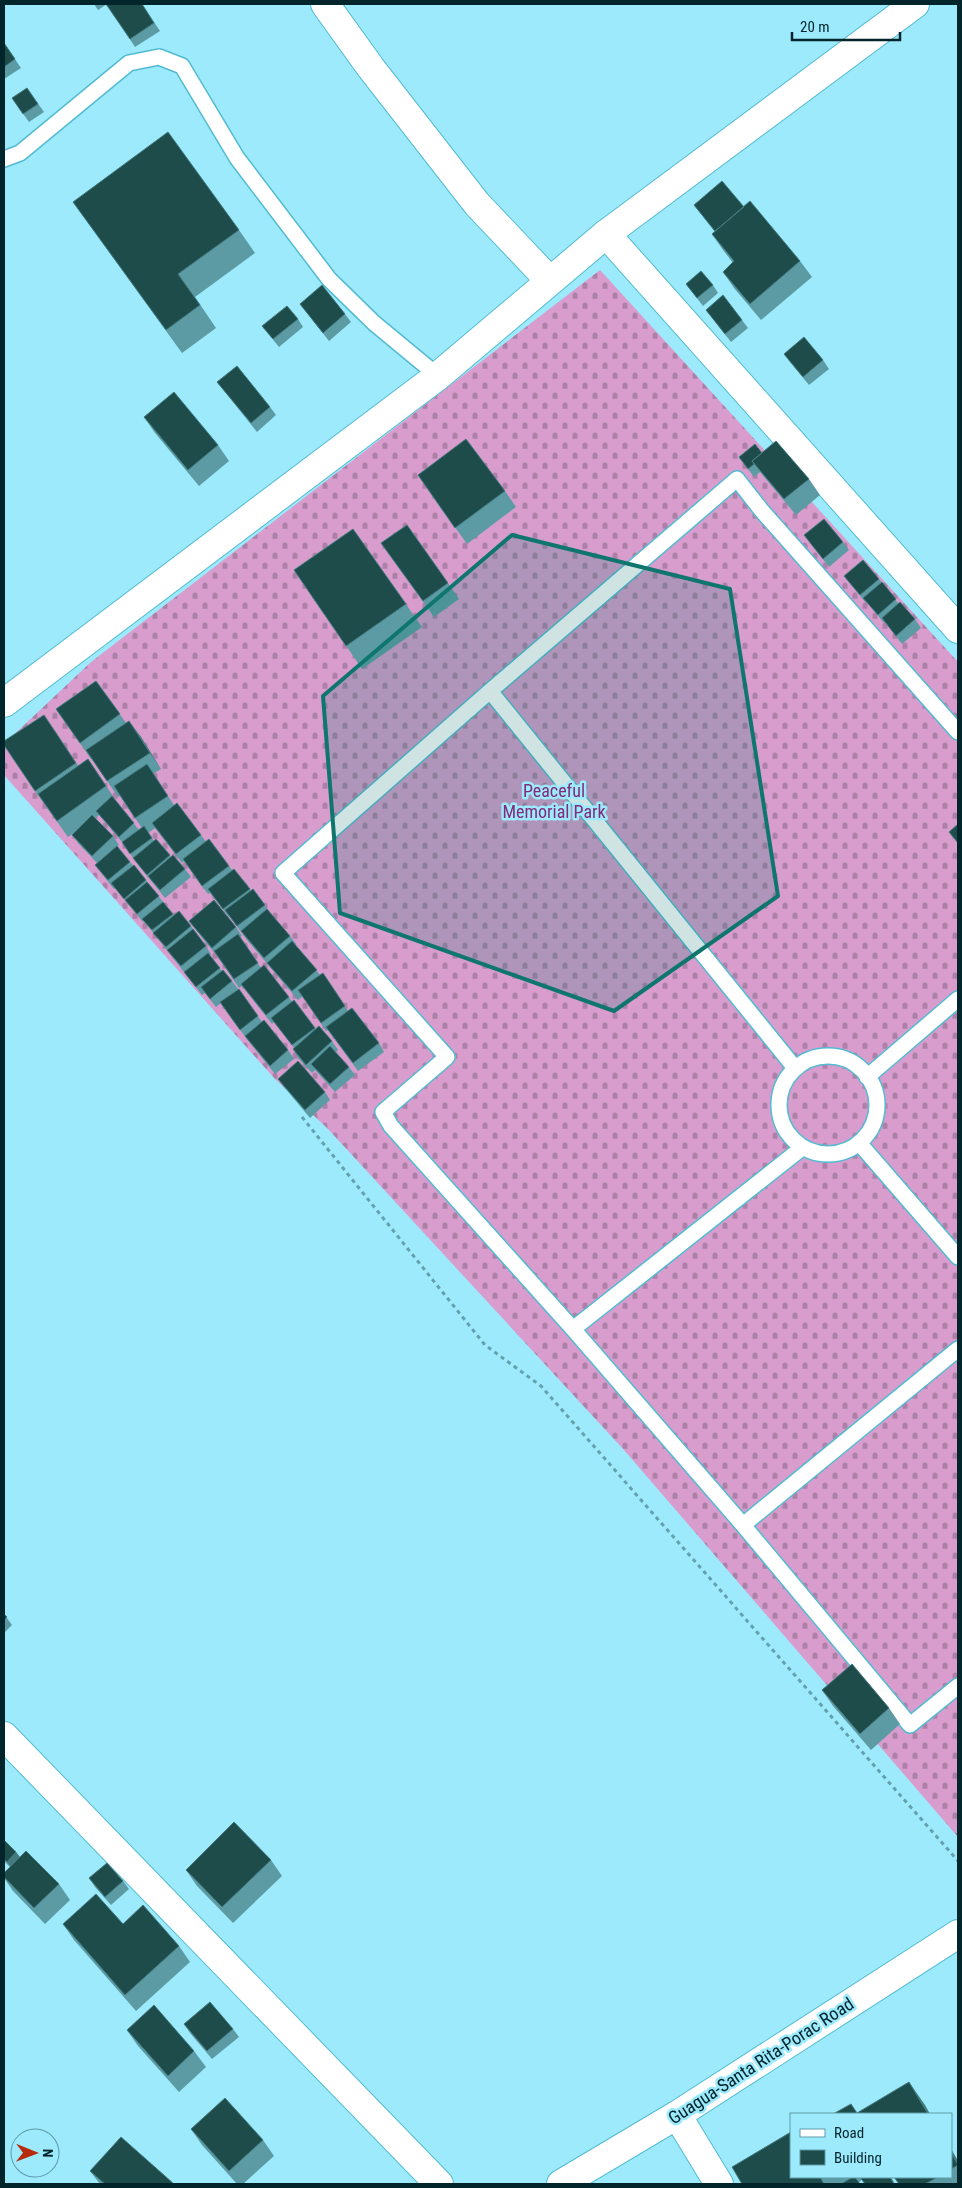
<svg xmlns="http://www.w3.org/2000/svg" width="962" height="2188" viewBox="0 0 962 2188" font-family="'Roboto Condensed',sans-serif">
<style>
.cemetery{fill:url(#cemetery-stones)}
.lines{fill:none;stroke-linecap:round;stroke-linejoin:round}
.lane-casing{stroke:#53bbd1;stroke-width:18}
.street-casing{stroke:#53bbd1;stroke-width:30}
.secondary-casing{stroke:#53bbd1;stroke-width:30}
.path{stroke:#63a1af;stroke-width:3;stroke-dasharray:4 4;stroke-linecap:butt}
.lane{stroke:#fff;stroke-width:15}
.street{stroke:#fff;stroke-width:28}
.secondary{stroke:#fff;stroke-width:28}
.wall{fill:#5d9ba4}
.shaded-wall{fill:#447b80}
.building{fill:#1e4c4b;stroke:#447b80}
.marked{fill:#0f766e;fill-opacity:0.2;stroke:#0f766e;stroke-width:4;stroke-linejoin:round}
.labels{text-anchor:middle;stroke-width:5;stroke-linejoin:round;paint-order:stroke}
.park-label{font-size:18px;fill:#842a79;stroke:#9ceafc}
.street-label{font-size:18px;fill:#02242b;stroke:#9ceafc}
</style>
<defs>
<pattern id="cemetery-stones" width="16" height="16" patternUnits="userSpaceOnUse" patternTransform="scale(1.25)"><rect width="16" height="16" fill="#d89dcd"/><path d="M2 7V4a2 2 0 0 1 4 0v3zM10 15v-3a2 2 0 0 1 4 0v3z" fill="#ad80a7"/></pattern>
</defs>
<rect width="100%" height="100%" fill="#9ceafc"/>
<!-- cemetery -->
<path class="cemetery" d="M600,270L958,662V1837L624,1450L328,1129L275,1079L4,775V744L91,662Z"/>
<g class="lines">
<!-- lane casing -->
<g class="lane-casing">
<path id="lane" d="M4,159L20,153L129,63L159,57L182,66L237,158L329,279L374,323L438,376
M490,691L795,1068
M958,732L762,511L737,479L490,691L283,873L447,1057L383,1112L391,1126L573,1329L743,1525L910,1725L958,1686
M779 1105a49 49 0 1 1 98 0a49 49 0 1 1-98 0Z
M867,1077L958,999
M860,1144L958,1257
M573,1329L802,1148
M743,1525L958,1349"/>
</g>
<!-- street casing -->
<g class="street-casing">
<path id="street" d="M325,4L371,68L477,204L549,280
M606,234L915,4
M4,1736L439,2184
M677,2115L719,2184"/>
</g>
<!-- secondary casing -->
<g class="secondary-casing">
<path id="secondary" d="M4,703L438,376L606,234L958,629
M561,2184L677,2115L958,1934"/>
</g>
<!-- path -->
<path class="path" d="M302,1117L485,1345L541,1386L958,1861"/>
<!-- lane -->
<use href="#lane" class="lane"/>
<!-- street -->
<use href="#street" class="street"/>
<!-- secondary -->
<use href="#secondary" class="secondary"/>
</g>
<!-- wall -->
<path class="wall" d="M94,4H142L160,31L135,47L107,4L98,10Z
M4,43L21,68L4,79Z
M27,88L44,112L29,122L12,98Z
M73,202L239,230L255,253L195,297L216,328L182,353Z
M694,205L744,207L800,261L812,277L761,320L734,288L723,272L733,263L723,250L712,234L715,232Z
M686,284L713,285L718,293L703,306Z
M300,304L345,314L351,322L329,341Z
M706,310L742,320L748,328L731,342Z
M298,319L303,327L279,347L262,326Z
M784,354L823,360L829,369L809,385L790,362Z
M217,382L270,407L276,415L257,432Z
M144,417L218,445L229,461L199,486L155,433Z
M762,453L809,479L820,495L796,515L760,472L754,477L739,457Z
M418,475L505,491L516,507L467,544Z
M407,525L459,599L434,617L381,543Z
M353,529L422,627L362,669L294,570Z
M804,535L843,542L849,550L829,567Z
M844,576L879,579L898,603L915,619L921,628L902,644L885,622L884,623L867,602L866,603Z
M96,681L126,723L141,737L161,769L153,774L174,805L201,835L206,842L209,839L232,870L234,869L251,891L253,889L270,913L290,936L296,944L295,945L320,975L323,973L348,1011L379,1043L384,1052L358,1071L328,1030L326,1031L303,996L298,1000L247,940L230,917H229L210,893L208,894L184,861L182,863L155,828L148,833L154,841L156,839L171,857L185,869L191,877L165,898L139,866L122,842L99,815L95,818L113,836L119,845L114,849L130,862L146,880L174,916L191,926L211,954L210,955L222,971L232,981L238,989H239L262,1022L288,1050L294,1059L275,1074L246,1038L221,1003L216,1007L205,993L202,995L144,921L143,922L115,888L114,889L101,873L95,865L97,863L78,843L72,835L77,831L68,837L35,791L55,731L78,766L88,759L117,802L139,830L142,828L120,796L118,797L92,759H91L56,709Z
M189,921L236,927L242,936L240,937L261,968L289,997L292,1002L294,1000L316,1029L332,1041L338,1050L336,1052L349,1067L355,1075L335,1092L315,1070L312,1073L298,1058L293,1049L294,1048L274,1022L272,1024L242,986L239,988L217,956L195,929Z
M278,1079L325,1092L330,1100L310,1118L284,1087Z
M4,1614L12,1625L4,1633Z
M822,1690L889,1708L900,1724L871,1750L833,1706Z
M4,1840L16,1852L20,1857L59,1884L70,1900L45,1924L13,1891L4,1878V1873L10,1867L4,1861Z
M271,1860L282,1876L233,1923L197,1886L186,1870Z
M89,1878L123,1881L129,1889L111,1905L95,1887Z
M63,1924H123L179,1946L190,1962L136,2011L74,1940Z
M184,2024L233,2029L239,2037L212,2059L190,2033Z
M127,2030L194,2051L206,2067L179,2092L138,2046Z
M191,2129L263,2140L274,2156L243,2184H237L202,2145Z
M951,2149L958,2161V2184H899L894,2177H951Z
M90,2171L174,2184H100Z
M791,2177H855L860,2184H742Z
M855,2177H891L895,2184H865L862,2180L859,2182Z"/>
<!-- shaded-wall -->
<path class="shaded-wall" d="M44,715L55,731L87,779L76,763Z
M129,721L141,737L161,769L150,753Z
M16,1852L22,1860L13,1870L7,1862Z
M909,2082L925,2105L930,2114H928Z
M951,2149L958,2161V2165L951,2153Z"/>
<!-- building -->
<path class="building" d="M106,4H142L154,23L130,39Z
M4,43L15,59L4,67Z
M27,88L38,104L23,114L12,98Z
M168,132L239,230L178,274L200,305L166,330L73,202Z
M722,181L744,207L715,231L694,205Z
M750,201L800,261L750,304L723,272L734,261L712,234Z
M701,271L713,285L697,298L686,284Z
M322,285L345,314L323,333L300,304Z
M723,295L742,320L725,334L706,310Z
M287,306L298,319L273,339L262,326Z
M804,337L823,360L803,377L784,354Z
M237,366L270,407L251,423L217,382Z
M174,392L218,445L188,470L144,417Z
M466,439L505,491L455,528L418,475Z
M776,441L809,479L784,499L752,461Z
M755,444L762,453L752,461L754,464L748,469L739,457Z
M824,519L843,542L823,559L804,535Z
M407,525L448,583L423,601L381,543Z
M353,529L406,604L346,646L294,570Z
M863,560L879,579L860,595L844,576Z
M882,582L896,599L878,615L863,598Z
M900,602L915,619L896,636L882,618Z
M96,681L120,714L80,743L56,709Z
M44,715L76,763L35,791L4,745V741Z
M129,721L150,753L107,781L86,750Z
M88,759L106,786L57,821L38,794Z
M147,764L168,796L135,818L114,786Z
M112,796L134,823L119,837L96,811Z
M177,803L201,835L176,854L152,823Z
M92,815L113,836L92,856L72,835Z
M958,824V843L949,832Z
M144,826L152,838L130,854L122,842Z
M156,839L170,855L147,875L133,858Z
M209,839L229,866L202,886L183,859Z
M117,846L130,862L108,880L95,865Z
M173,855L185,869L160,890L148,876Z
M134,865L146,880L124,899L111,883Z
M234,869L250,889L223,909L208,889Z
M147,882L159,896L137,914L125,900Z
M253,889L265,905L237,926L225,910Z
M214,900L236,927L212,948L189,921Z
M163,902L173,914L152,930L142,919Z
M267,909L290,936L264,958L241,931Z
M179,911L191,926L166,947L153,933Z
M193,929L206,946L181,966L167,950Z
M238,934L258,963L234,979L214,951Z
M292,941L317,970L292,991L267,963Z
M208,953L220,968L196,987L184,972Z
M264,965L289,997L266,1015L241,984Z
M223,970L232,981L210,999L201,987Z
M323,973L345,1006L321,1023L298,990Z
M239,989L258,1016L240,1030L220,1002Z
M294,1000L315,1028L292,1045L271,1018Z
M352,1008L379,1043L353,1063L326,1027Z
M264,1020L288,1050L270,1066L245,1036Z
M319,1026L332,1041L306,1065L293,1049Z
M330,1046L349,1067L330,1084L311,1064Z
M298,1061L325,1092L305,1110L278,1079Z
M4,1614L7,1617L4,1620Z
M852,1664L889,1708L860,1734L822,1690Z
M234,1822L271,1860L222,1907L186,1870Z
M4,1840L16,1852L7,1862L4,1859Z
M26,1851L59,1884L34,1908L4,1877V1873Z
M107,1863L123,1881L105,1897L89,1878Z
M96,1894L123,1924L143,1905L179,1946L125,1995L63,1924Z
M210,2002L233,2029L207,2051L184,2024Z
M154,2005L194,2051L168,2076L127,2030Z
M909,2082L928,2114H833L851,2104L857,2113Z
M225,2098L263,2140L229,2171L191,2129Z
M791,2132V2177H820L824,2184H742L732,2167Z
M121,2137L174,2184H105L90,2171Z
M951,2153L958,2165L951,2169Z
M853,2177H855L860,2184H841Z
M860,2177H890L894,2184H865Z
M894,2177H938L925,2184H899Z"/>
<!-- marked area -->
<path class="marked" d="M512,535L730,589L778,896L614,1011L340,913L323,696Z"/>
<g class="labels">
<!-- park labels -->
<g class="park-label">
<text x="554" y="797">Peaceful<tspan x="554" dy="21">Memorial Park</tspan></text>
</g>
<!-- street labels -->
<g class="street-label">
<text transform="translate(761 2061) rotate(-33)" y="6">Guagua-Santa Rita-Porac Road</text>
</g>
</g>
<!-- border -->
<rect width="962" height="2188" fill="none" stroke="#02242b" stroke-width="10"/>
<!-- legend -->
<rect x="790" y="2113" width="162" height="65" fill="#9ceafc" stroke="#5e9ba8"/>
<rect x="800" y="2129" width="25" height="8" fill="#ffffff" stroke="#5e9ba8"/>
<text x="834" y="2138" font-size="15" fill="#02242b">Road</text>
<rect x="800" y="2150" width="25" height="15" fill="#1e4c4b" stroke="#5e9ba8"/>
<text x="834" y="2163" font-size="15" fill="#02242b">Building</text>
<!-- north arrow -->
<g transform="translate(35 2153) rotate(91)"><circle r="24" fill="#9ceafc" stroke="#5e9ba8"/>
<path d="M0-4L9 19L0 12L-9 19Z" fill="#b72b0c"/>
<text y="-8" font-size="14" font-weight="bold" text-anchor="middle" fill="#02242b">N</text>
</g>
<!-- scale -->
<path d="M792 32v8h108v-8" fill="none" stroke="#02242b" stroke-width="2.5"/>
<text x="800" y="32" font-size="15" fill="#02242b" stroke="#9ceafc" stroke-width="4" paint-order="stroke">20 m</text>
</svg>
